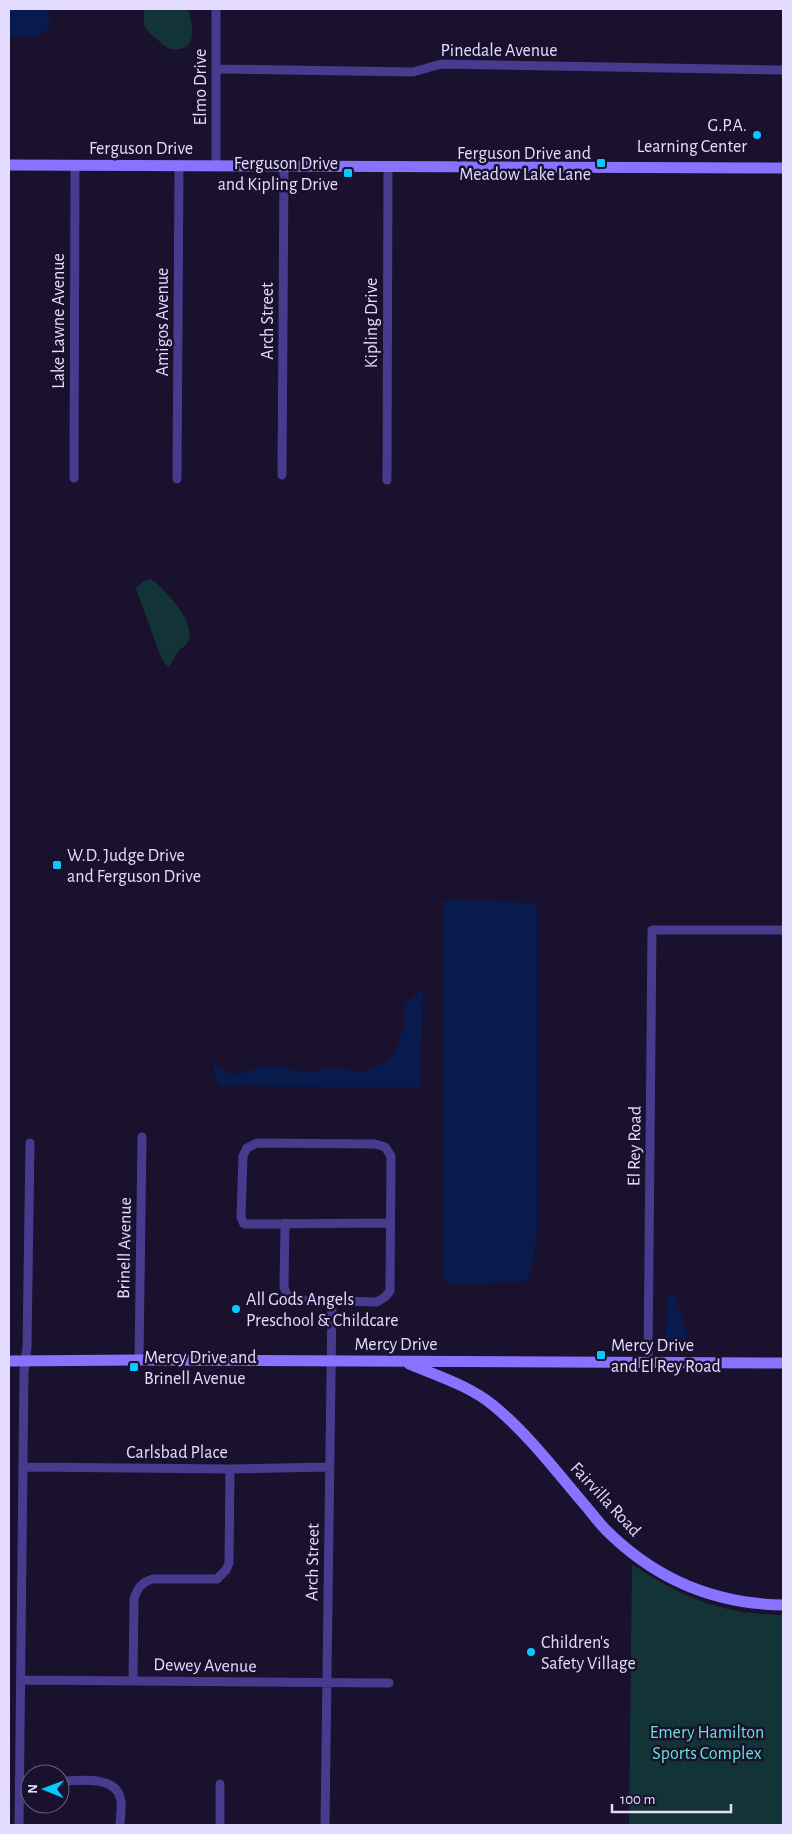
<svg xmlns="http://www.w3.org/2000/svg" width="792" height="1834" viewBox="0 0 792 1834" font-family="'Alegreya Sans',sans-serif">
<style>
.green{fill:#133437}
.water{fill:#091a4d}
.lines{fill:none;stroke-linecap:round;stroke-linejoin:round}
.street{stroke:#473b8d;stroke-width:9}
.secondary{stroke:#8773ff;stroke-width:11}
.poi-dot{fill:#08c9ff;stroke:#19112d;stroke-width:2}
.labels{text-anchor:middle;stroke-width:5;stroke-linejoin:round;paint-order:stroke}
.street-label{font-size:18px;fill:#e4dcff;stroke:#19112d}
.poi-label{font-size:18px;fill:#e4dcff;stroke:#19112d;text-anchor:start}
.park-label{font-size:18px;fill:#63e4d3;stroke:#19112d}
</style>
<rect width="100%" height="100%" fill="#19112d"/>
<!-- green -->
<path class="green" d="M145,9H188C192,21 198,46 180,49C169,51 164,46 157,39C152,35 146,31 144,24C143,19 144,14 145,9Z
M151,579C164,588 198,624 188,642C186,646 180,649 177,653C174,657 172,662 169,667L165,664L161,657L136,589L142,582Z
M632,1564C683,1598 721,1614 783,1615V1825H629Z"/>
<!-- water -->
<path class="water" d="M9,9H49L50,25L41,36L12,38L9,34Z
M451,899L535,903L537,905V1237L531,1274L527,1280L520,1282L448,1284L443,1276V901Z
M422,989L423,996L421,1084L417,1088L225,1086L220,1085L213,1073L214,1063L229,1074L241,1073L268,1065L301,1071H317L330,1067L358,1072L372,1069L387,1061L396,1050L405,1024L404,1004Z
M672,1294L675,1295L690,1342L687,1347H674L665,1344L668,1295Z"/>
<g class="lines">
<!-- street -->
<path class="street" d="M216,69L413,72L441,64L783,70
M216,166V9
M282,475L284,166
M74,478L75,165
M177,479L179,166
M387,480L388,167
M285,1223L284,1287L287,1295L296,1300L377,1302L385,1297L390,1291L391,1156L385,1147L375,1144L257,1143L247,1148L243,1156L241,1217L244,1224L390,1223
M139,1360L142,1137
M648,1362L652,930H783
M24,1467L230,1469L330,1467
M21,1680L389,1683
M133,1680L134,1599C137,1588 142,1582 153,1579H217L226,1570L229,1563L230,1469
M19,1781H30
M60,1781C78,1781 114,1775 120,1797C123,1805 120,1817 120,1825
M19,1825L24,1372L27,1347L30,1143
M220,1825V1784
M325,1825L332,1300"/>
<!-- secondary -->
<path class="secondary" d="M9,165L783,168
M9,1361L139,1360L783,1363
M409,1364C438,1376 470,1386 494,1406C528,1434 555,1470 584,1504C591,1512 598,1522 606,1530C655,1579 714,1604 783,1605"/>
</g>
<!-- markers -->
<g class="poi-dot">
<circle cx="757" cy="135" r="5"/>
<rect x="596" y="158" width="10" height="10" rx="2.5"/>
<rect x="343" y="168" width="10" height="10" rx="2.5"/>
<rect x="52" y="860" width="10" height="10" rx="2.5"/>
<circle cx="236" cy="1309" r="5"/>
<rect x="596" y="1350" width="10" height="10" rx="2.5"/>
<rect x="129" y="1362" width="10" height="10" rx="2.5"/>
<circle cx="531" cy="1652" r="5"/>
</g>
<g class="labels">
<!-- street labels -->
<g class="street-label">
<text x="499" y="56">Pinedale Avenue</text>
<text transform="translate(200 87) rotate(-90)" y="6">Elmo Drive</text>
<text x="141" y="154">Ferguson Drive</text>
<text transform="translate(58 321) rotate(-90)" y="6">Lake Lawne Avenue</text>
<text transform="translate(267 321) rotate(-90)" y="6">Arch Street</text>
<text transform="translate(162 322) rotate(-90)" y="6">Amigos Avenue</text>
<text transform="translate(371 323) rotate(-90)" y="6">Kipling Drive</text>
<text transform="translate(634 1146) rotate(-89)" y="6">El Rey Road</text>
<text transform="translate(124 1248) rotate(-89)" y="6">Brinell Avenue</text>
<text x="396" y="1350">Mercy Drive</text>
<text x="177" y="1458">Carlsbad Place</text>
<text transform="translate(606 1499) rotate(47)" y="6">Fairvilla Road</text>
<text transform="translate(312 1562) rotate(-89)" y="6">Arch Street</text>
<text transform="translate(205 1665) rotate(1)" y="6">Dewey Avenue</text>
</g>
<!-- poi labels -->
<g class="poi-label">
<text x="747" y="131" text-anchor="end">G.P.A.<tspan x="747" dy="21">Learning Center</tspan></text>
<text x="591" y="159" text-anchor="end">Ferguson Drive and<tspan x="591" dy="21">Meadow Lake Lane</tspan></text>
<text x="338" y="169" text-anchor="end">Ferguson Drive<tspan x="338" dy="21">and Kipling Drive</tspan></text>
<text x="67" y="861">W.D. Judge Drive<tspan x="67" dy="21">and Ferguson Drive</tspan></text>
<text x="246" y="1305">All Gods Angels<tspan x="246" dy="21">Preschool &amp; Childcare</tspan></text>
<text x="611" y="1351">Mercy Drive<tspan x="611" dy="21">and El Rey Road</tspan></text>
<text x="144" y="1363">Mercy Drive and<tspan x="144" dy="21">Brinell Avenue</tspan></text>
<text x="541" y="1648">Children's<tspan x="541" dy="21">Safety Village</tspan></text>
</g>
<!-- park labels -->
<g class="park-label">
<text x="707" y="1738">Emery Hamilton<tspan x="707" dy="21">Sports Complex</tspan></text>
</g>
</g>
<!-- border -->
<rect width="792" height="1834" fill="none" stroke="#e4dcff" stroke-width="20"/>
<!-- north arrow -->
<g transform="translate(45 1789) rotate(271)"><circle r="24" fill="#19112d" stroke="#6a6281"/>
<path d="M0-4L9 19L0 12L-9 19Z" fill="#08c9ff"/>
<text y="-8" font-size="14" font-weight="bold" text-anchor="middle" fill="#e4dcff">N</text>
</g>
<!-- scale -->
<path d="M612 1804v8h119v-8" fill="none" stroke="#e4dcff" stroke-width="2.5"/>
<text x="620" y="1804" font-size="15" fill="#e4dcff" stroke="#19112d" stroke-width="4" paint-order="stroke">100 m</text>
</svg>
